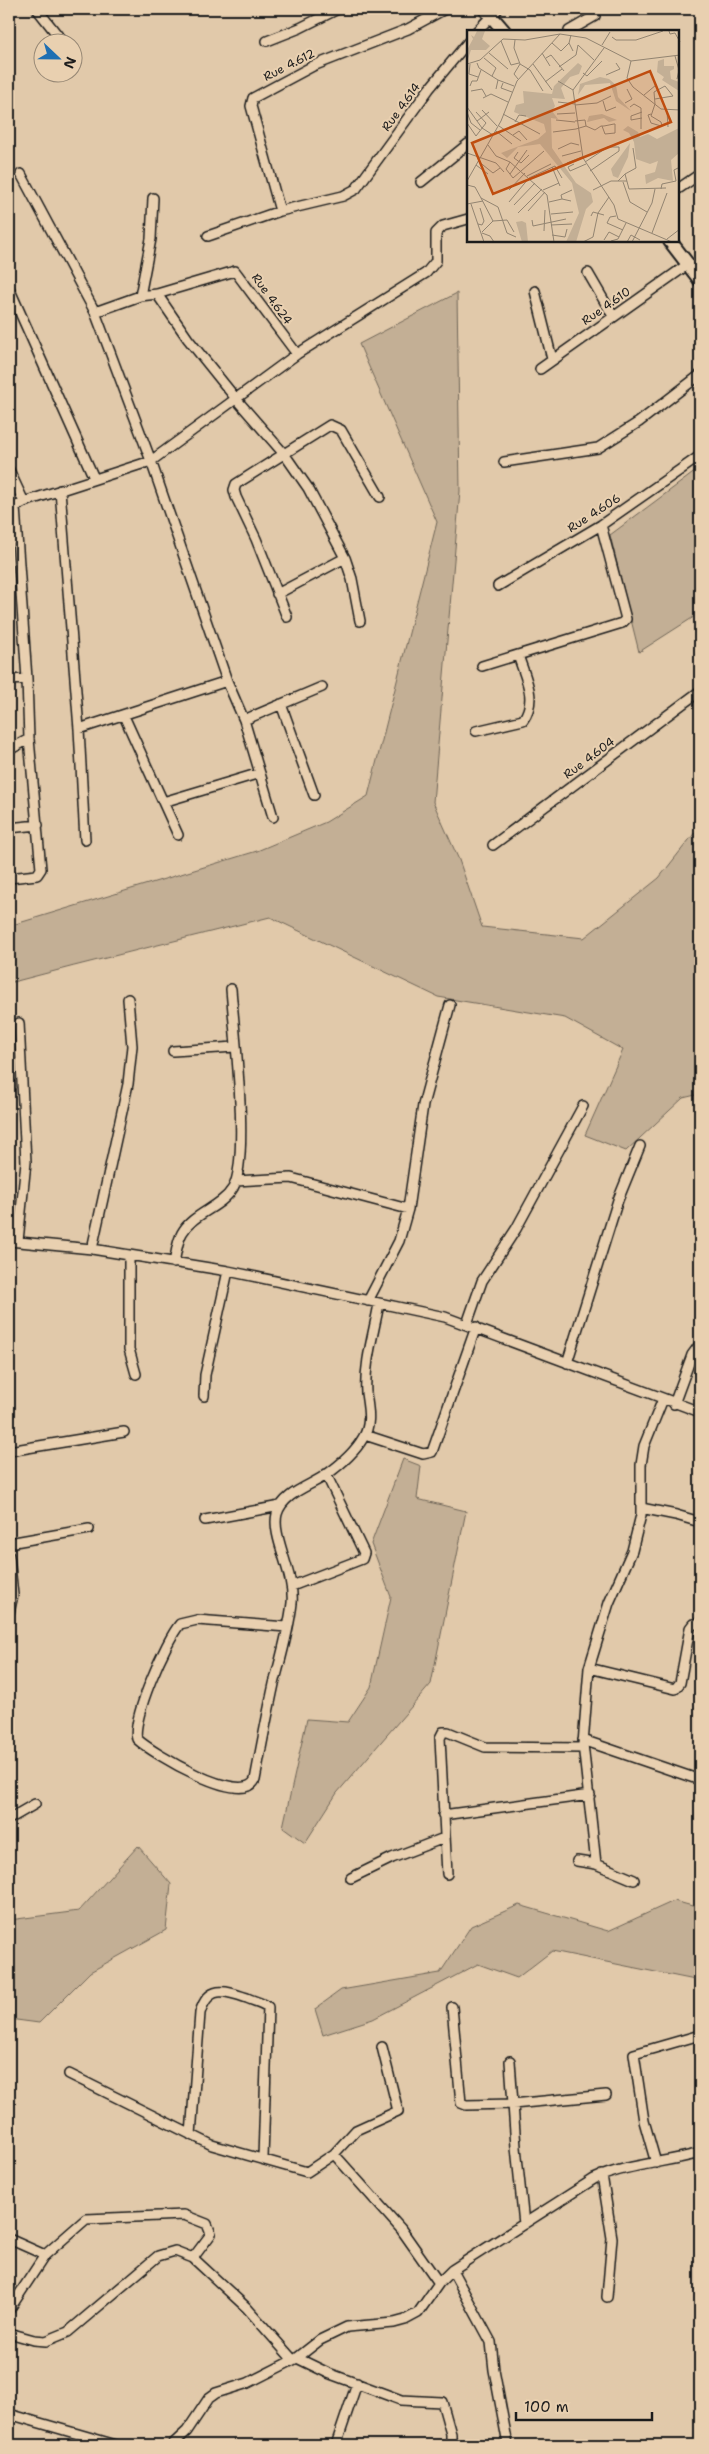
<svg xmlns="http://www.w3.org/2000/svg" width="709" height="2454" viewBox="0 0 709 2454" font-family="'Shantell Sans',sans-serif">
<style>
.green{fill:#c3af95;stroke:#706658}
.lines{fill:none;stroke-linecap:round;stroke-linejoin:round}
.minor-casing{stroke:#1c1c1c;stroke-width:12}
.highway-casing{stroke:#1c1c1c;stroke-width:16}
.minor{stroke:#e9d0b0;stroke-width:9}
.highway{stroke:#e9d0b0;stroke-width:12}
.labels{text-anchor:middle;stroke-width:4;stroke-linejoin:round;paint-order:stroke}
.street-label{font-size:12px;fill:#1c1c1c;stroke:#e9d0b0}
.inset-road{fill:none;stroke:#928471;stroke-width:1}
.view{fill:#bf4d0f;fill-opacity:0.15;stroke:#bf4d0f;stroke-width:2.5}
.inset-edge{fill:none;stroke:#1c1c1c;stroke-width:2.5}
</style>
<rect width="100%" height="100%" fill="#e1c9aa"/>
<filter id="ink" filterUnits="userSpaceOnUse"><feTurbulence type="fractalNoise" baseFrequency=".02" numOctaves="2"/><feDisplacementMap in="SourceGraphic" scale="10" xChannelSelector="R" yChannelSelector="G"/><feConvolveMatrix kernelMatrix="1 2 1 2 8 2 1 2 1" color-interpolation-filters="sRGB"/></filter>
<g filter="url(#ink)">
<!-- green -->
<path class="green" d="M457,293L460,491L433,802L459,860L482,927L584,938L659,878L700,826V1094L683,1098L626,1151L585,1135L623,1050L565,1018L438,997L270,917C183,939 95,960 9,983V926L257,851L326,822L368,796L437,522L359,344Z
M700,468V613L639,652L610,535Z
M403,1459L421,1466L417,1499L466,1511L431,1684L337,1793L305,1843L283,1827L307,1719L348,1722L371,1687L391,1597L371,1544Z
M138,1846L171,1884L166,1930L90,1972L39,2023L9,2019V1920L79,1911Z
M674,1901L700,1908V1981L552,1951L517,1978L478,1964L373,2019L323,2035L315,2009L341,1990L440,1973L471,1926L519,1905L608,1931Z"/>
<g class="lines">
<!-- minor casing -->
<g class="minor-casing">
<path id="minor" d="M37,9L63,42
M477,31L498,9
M569,31L595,16
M267,41L300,28L338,9
M21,174L95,312
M421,182L468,144
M678,189L700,174
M280,211L251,106L253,98L313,66L408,29L445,9
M208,236L280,211L343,196L356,189L429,89L468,42
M588,273L613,316
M9,288L94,478
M535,291L552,359
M157,294L188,339L237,400L285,455L308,488L345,558L352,579L360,621
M140,296L151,239L153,198
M540,369L687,265
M504,462L598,448L639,422L700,375
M9,470L24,502
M60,490L79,729L85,840
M11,509L24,502L151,461L297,354
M498,586L601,525L700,456
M277,594L345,558
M287,617L256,539L236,497L234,490L236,484L330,425L341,430L380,497
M482,666L622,623L626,619L601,525
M9,680L27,679
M281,704L314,795
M124,716L178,835
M244,720L322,687
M79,729L227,681
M476,731L523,720C538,699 525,678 518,655
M9,750L29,739
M163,802L260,773
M273,817L244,720L227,681L151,461L95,312L140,296L157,294L235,271L297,354L426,273L436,261V233L443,226L468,219
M9,828L38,825
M493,845L700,691
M9,878L37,875L41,869L29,739L27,679L15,507
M173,1051L235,1047
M236,1181L291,1178L408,1209
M9,1241L92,1249L228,1271L445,1317L700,1412
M18,1241L26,1162L19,1023
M92,1249L128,1084L132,1046L128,999
M129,1256V1349L136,1374
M174,1263C176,1254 177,1242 182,1233C193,1213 221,1208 233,1188C250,1158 234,1029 231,989
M368,1301L399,1241L408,1209L423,1105L450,1005
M467,1324L482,1281L516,1229L583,1106
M567,1363L618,1200L640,1146
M204,1396L205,1375L228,1271
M674,1404L692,1355L700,1344
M365,1435L423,1454L432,1452L476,1327
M9,1451L124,1432
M641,1508L676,1515L700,1522
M205,1520L280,1506
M9,1543L89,1529
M9,1556L13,1595L9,1613
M292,1586L362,1559L364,1553L326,1474
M287,1627L197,1620L180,1624C166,1640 131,1720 137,1739C152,1753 242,1807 255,1780C261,1748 267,1716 274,1684C281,1657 289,1630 292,1603C295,1574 271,1536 277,1514C283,1493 310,1486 326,1475C340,1465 355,1452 363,1438C372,1424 368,1408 366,1393C364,1364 374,1332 379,1304
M589,1668L675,1689L680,1683L690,1628L693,1624H700
M583,1740L700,1780
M443,1815L590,1795
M9,1819L35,1804
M577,1861L596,1864L634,1880
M596,1864L583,1744L589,1668L609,1603L632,1551L641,1515V1465L644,1446L663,1399
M447,1874L440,1738L443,1732H448L485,1747L583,1748
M351,1878L392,1858L444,1838
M452,2007L461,2103L466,2105L513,2104L606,2095
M510,2061L516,2147L524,2224
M69,2074L212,2145L307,2172L334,2154L356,2130L398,2111L382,2047
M191,2135L200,2013C208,1985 224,1990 247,1998C254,2001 262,2003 268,2007L263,2158
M334,2154L401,2229L439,2283
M656,2163L644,2121L634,2054L700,2035
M602,2175L612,2238L607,2297
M9,2239L45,2255
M452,2270L491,2342L494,2370L508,2445
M9,2310L45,2255L86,2219L184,2215L207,2224L211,2234L193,2258
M9,2333L34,2340L46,2341L68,2332L158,2256L175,2251L193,2258L247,2308L293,2360
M297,2358L328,2373L401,2400L442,2402L451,2434V2445
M9,2414L116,2445
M172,2445L187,2431L209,2398L216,2393L248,2383L297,2358L320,2340L347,2327L394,2323L405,2320L418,2313L439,2283L452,2270L594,2179C627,2164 665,2163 700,2153
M336,2445L357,2383"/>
</g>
<!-- highway casing -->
<g class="highway-casing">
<path id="highway" d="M485,9L504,31
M670,241L700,280"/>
</g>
<!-- minor -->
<use href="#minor" class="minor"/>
<!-- highway -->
<use href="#highway" class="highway"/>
</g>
</g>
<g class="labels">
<!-- street labels -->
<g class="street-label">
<text transform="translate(289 65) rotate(-27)" y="4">Rue 4.612</text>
<text transform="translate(401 107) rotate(-54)" y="4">Rue 4.614</text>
<text transform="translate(272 299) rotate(54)" y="4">Rue 4.624</text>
<text transform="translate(606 306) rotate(-35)" y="4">Rue 4.610</text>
<text transform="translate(594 513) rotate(-33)" y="4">Rue 4.606</text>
<text transform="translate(589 758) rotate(-37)" y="4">Rue 4.604</text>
</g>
</g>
<!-- overview -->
<g transform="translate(467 30)">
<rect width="212" height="212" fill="#e1c9aa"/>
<path d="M10,1H18L15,9L23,16L19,20H4L0,32V20L6,9L4,5L7,7ZM197,29V36H207V39L203,41L204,49L212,52V61L195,50L197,47L190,42L191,31ZM111,33L115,36L112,44L103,47L94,58L98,69L85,68L88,76L85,81L91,89L84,88L85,118L109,153L124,163L126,172L119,179L109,212H99L112,183L105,153L73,114L51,117L40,128L34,123L71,109L79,102L77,94L47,82L49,75L57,73L56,61L85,64L87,56ZM133,47L142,49L149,55L151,67L164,81L149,71L143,53L118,55L111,65L113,54ZM135,84L150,90L142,92L137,88L120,92L122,86ZM161,96L171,102L173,107L181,104L190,109L212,98V123L204,130L206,151L191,148L179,154L178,145L188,142L191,131L183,134L169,129L167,112L162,103L156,100ZM163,113L161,127L151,148L146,146L144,139ZM55,191L59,193L61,212H55L49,192Z" fill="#c3af95"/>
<path class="inset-road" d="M202,1L203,4L208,3L213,12M104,5L102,13L106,21M145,7L149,10H169L196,1M48,10L47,18L53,34L63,40L76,61M34,11L44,35L52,33M85,13L94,21L102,13M135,15L143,2M137,18L106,60L116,128L147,175L151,189L205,212M22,23L41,39M75,23L83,36M208,26L212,40L210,49M17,28L29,38L25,46M79,28L84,25L97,41M164,31L160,48L166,57L194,79L213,80M10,33L12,38L31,50M0,34L13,30L36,9L58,10L93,4M3,34L2,44L11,47M66,34L85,60M92,37L109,25L111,15L127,30M116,43L120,46L135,31M139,45L153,39L149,33M51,49L47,44L53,34M91,51L106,60M78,52L95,39M36,53L34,58L45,62M3,56L5,51H10L14,40M29,59L31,50L47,56M4,61L15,59L19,66M177,65L189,55M16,68L24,64L41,72M136,71L139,81L149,77M91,72L108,74M158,73L165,69L160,59M188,74L187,62L198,56L206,66L188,69M188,74L184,86L194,92L195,96M108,75L130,73L144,66M0,77L15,98L26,105M163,77L167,74L174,78V99M15,80L30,96M200,81L201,97M0,82L4,93L13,100M175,82L164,86V90L175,88M36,84L73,104M90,84L108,83M184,84L181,85L184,93L194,96M89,90L108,92M10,91L22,82M108,91L118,90L119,96M48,92L52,85L59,86M0,93L9,106L19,93L9,82M32,96L54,111M109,99L119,96L128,100L134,96H137L147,94H148V103L138,104L135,96M29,101L45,114M86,102L109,99M46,105L52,101L60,110M21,115L29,126L43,132L39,139L46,148L77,121M91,119L104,113L112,115M51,122L47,128L54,133L62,125M0,123L29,133L37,142M95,126L114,121M11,131L26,143L33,138M43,132L80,165L87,212M118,132L141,117H152V121L123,141M100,133L115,127M107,134L101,137L103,141L119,134M9,135L21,144M85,137L93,156M43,144L60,120M158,144L169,138L166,118M60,146L84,134M62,148L88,136L95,148M0,151L34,91L50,51L93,4L119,8L164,31L213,25M151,151L158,144L162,159L199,158M156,152L163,172L180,182M0,155L8,157L14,168L31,177L40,203L49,207M194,159L195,154L209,151L207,140L211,138M42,160L58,143M76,160L92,153M126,160L144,151H160M14,168L26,191M95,169L94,165L105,160M42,172L62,148M82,172L95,169L104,171M0,174L16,171M4,174L17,212M47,175L68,153M61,181L78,162M51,183L75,159M84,184L106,182M124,186L126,182L137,185M149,186L143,187L140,193L156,200M65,190L66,196L99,189M26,191L40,190L47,202M11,194L15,195L17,191L13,178M84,195L105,194M77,201L78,180M15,202L26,191M0,203V182M15,203L23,206L27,212M185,203L200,163M85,205L98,207L100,199M200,209L213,199M137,210L142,202L152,207M144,211L151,209L159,193M116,212L126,207L131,183L142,167M160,212L164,205L173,210M165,212L185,173L188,159"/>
<path class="view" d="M183,41L204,92L26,164L5,113Z"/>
<rect width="212" height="212" class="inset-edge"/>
</g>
<!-- margin -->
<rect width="709" height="2454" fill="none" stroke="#e9d0b0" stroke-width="30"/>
<rect x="15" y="15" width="679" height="2424" fill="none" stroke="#1c1c1c" stroke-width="2" filter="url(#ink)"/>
<!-- north arrow -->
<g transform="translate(58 58) rotate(112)"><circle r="24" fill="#e9d0b0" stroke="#978875"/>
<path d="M0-4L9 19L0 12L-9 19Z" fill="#1f6fb2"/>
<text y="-8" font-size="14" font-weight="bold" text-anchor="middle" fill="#1c1c1c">N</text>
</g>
<!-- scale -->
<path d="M516 2412v8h136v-8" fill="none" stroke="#1c1c1c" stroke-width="2.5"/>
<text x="524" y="2412" font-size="15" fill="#1c1c1c" stroke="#e9d0b0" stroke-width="4" paint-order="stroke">100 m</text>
</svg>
